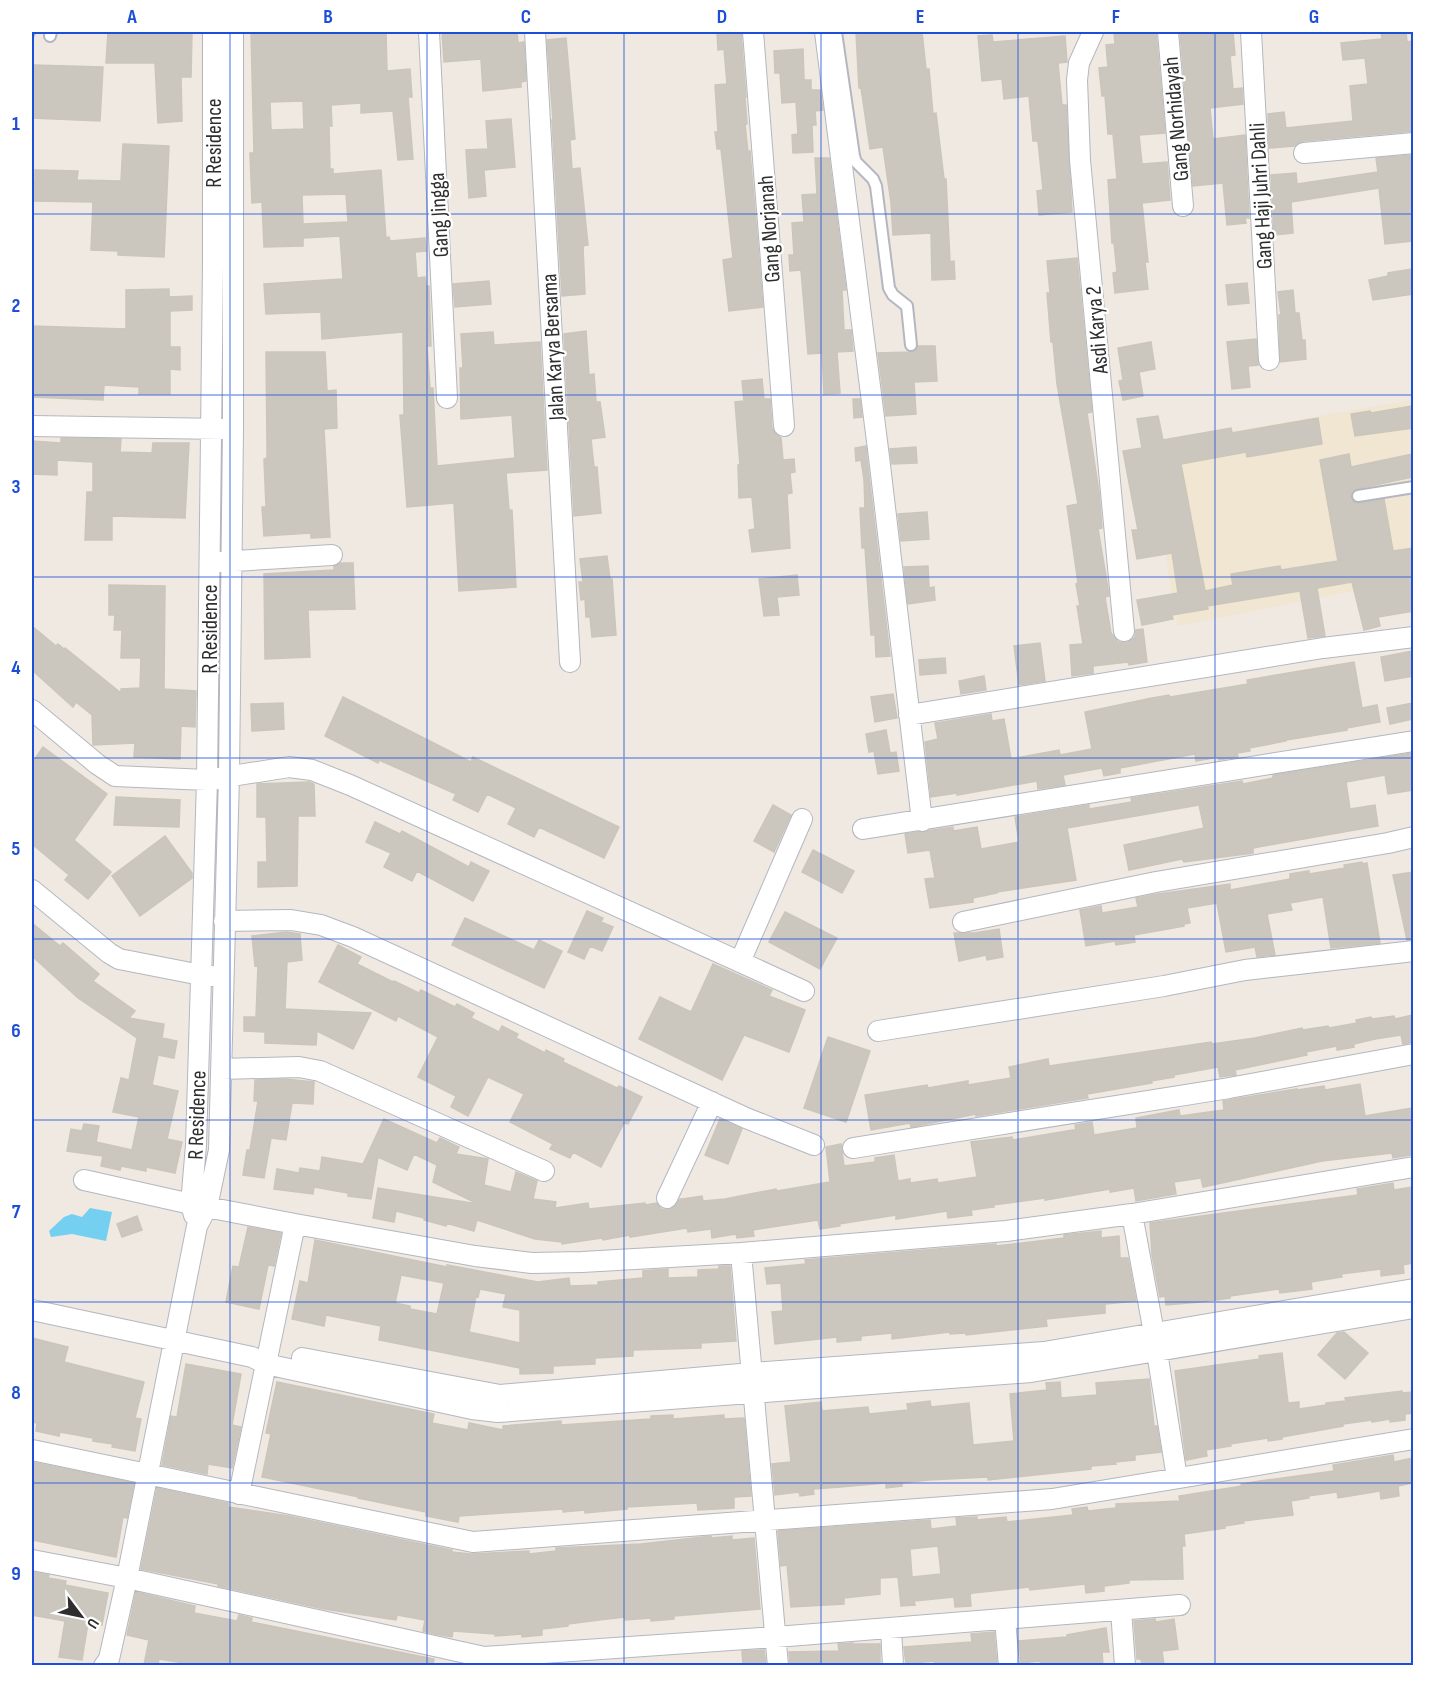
<svg xmlns="http://www.w3.org/2000/svg" width="1445" height="1697" viewBox="0 0 1445 1697" font-family="'Sofia Sans Condensed',sans-serif">
<style>
.education{fill:#f0e6d1}
.water{fill:#75cff0}
.lines{fill:none;stroke-linecap:round;stroke-linejoin:round}
.stream{stroke:#75cff0;stroke-width:5}
.building{fill:#cbc7bf;stroke:#cbc5ba;stroke-width:1.5;fill-rule:evenodd}
.lane-casing{stroke:#b4b7c1;stroke-width:14}
.street-casing{stroke:#b4b7c1;stroke-width:22}
.lane{stroke:#fff;stroke-width:10}
.street{stroke:#fff;stroke-width:20}
.grid{fill:none;stroke:#1d4ed8;stroke-width:1.5;stroke-opacity:0.55}
.labels{text-anchor:middle;stroke-width:4.5;stroke-linejoin:round;paint-order:stroke}
.street-label{font-size:22px;fill:#2e2e2e;stroke:#fff}
.neatline{fill:none;stroke:#1d4ed8;stroke-width:2}
.grid-label{font-size:20px;text-anchor:middle;font-weight:bold;fill:#1d4ed8}
</style>
<rect width="100%" height="100%" fill="#efe9e1"/>
<!-- education -->
<path class="education" d="M1413,400V579L1178,626L1169,580L1154,445Z"/>
<!-- water -->
<path class="water" d="M90,1208L112,1212L106,1241L72,1234L51,1237L49,1231L64,1217L72,1214L82,1217Z"/>
<g class="lines">
<!-- stream -->
<path class="stream" d="M32,36L34,32"/>
</g>
<!-- building -->
<path class="building" d="M108,32H192L191,77H181L182,121L158,123L155,63H106Z
M251,32H386L387,71L410,69L412,97H408L413,159L398,160L393,111L361,113V103L331,105L332,126H329L330,169H333V174L381,170L386,238L389,237L390,241L425,238L426,251L415,252L417,278L425,277L426,286H429L431,346H427L430,388H433L437,466L515,458L512,415L461,419L460,368H463L461,334L493,332L494,345L540,342L547,470L506,473L509,510H512L516,587L459,591L454,503L407,507L400,415H404L403,332L322,339L321,312L266,314L264,284L343,279L340,236L303,238V246L264,247L262,202L252,203L250,153H254ZM303,101L304,129L271,130L270,102ZM346,194L348,222L303,224L302,195Z
M442,32H517L518,43L524,42L526,81L521,82V87L483,91L481,59L444,62Z
M717,32H741L746,97H745L747,124H745L748,152L750,151L763,307L729,311L723,260L733,258L721,149H717L715,132H718L715,85L727,84L724,49L718,50Z
M856,32H922L926,69H929L933,114L936,113L944,179H946L950,262L954,261L955,279L932,280L931,233L893,235L891,203L883,147L870,149L861,88H859Z
M1114,32H1156L1165,133L1139,135L1142,164L1167,162L1170,200L1142,203L1148,262H1145L1148,289L1115,293L1113,273L1117,272L1114,243H1112L1108,180L1117,179L1113,134H1108L1105,96H1102L1099,68L1108,67L1106,45L1115,44Z
M1180,32H1233L1235,55L1230,56L1233,89L1242,88L1243,104L1210,108L1213,139L1245,135L1249,218H1245L1246,223L1227,225L1223,183L1193,186Z
M1381,32H1406L1407,42L1413,41V131L1303,141L1295,146L1269,148L1268,114L1284,112L1286,128L1353,121L1350,86L1368,84L1365,58L1343,60L1341,43L1382,39Z
M992,35L993,42L1065,36L1067,62L1058,63L1062,105H1066L1072,212L1039,215L1037,191L1043,190L1038,141H1033L1029,96L1004,99L1002,79L982,81L978,36Z
M566,38L575,139L570,140L572,169L580,168L588,245L583,246L585,294L562,296L552,120H553L547,40Z
M803,49L804,80H811V90H820L823,110L815,111L816,125H812L813,152L793,153L792,135L798,134L796,102L782,103L780,73H775L774,51Z
M32,65L103,67L100,121L32,118Z
M511,119L515,167L484,170L486,196L469,198L466,150L488,149L486,121Z
M123,144L169,146L164,257L118,255V251L91,250L93,202L34,201V194H32V179L35,180V170L78,171L77,180L121,181Z
M1413,155V241L1385,244L1379,188L1291,202L1293,233L1274,235L1271,175L1296,173L1297,184L1378,172L1376,158Z
M815,158H829L846,290H842L844,330H851L853,351L837,352L840,393L824,394L822,353L808,354L801,270L790,271L789,255H794L792,223L804,222L802,195L817,194Z
M1077,258L1092,412L1087,413L1099,492L1102,528L1098,529L1107,582L1109,596L1105,597L1111,633L1118,642L1126,643L1135,637L1136,630L1143,629L1147,662L1129,665L1128,662L1093,666V673L1072,676L1070,645L1083,644L1077,606H1080L1076,584L1078,583L1067,506L1078,504L1057,384L1053,342H1051L1047,293H1050L1047,261Z
M1413,269V294L1373,300L1369,280L1388,276V273Z
M489,281L491,304L455,307L453,284Z
M1247,283L1249,303L1228,305L1226,285Z
M169,289V297L192,296V310L170,311V347H180V370L170,369V394H139V387L104,385L103,400L32,397V326L126,329V290Z
M1293,290L1295,313H1299L1302,340H1305L1306,359L1280,362L1279,315H1281L1278,292Z
M586,331L589,375L594,374L596,402H600L605,437L591,439L594,467H597L601,513L574,516L564,334Z
M1256,339L1258,365L1248,366L1250,387L1232,389L1227,342Z
M1151,342L1155,369L1139,372L1143,396L1123,400L1119,381L1123,380L1118,348Z
M918,346H935L937,381L914,382L916,414L886,416L878,353L912,352Z
M266,352H325L327,391L336,390L337,428L324,429L330,537L311,538V533L264,536L262,507H266L264,459L267,458V443Z
M762,379L764,399H770L772,428L775,433L781,438L783,460L794,459L795,472L790,473L792,493L787,494L790,548L752,552L749,530L755,529L752,497L739,498L738,465H740L735,402L744,401L742,381Z
M853,399H860L862,417L854,418Z
M1413,406V428L1355,436L1351,414L1370,411L1371,413Z
M1158,416L1163,440L1231,428L1232,433L1318,418L1322,444L1247,457L1246,452L1181,464L1205,591L1233,585L1231,574L1280,566L1281,570L1338,561L1320,460L1349,454L1351,467L1413,454V477L1356,489L1351,493V497L1353,501L1359,503L1384,499L1393,551L1413,548V611L1378,617L1380,626L1364,630L1352,582L1317,588L1325,636L1308,638L1300,591L1207,606L1208,609L1172,615L1173,619L1142,625L1137,600L1178,593L1172,553L1137,559L1132,530H1138L1123,451L1142,448L1137,419Z
M61,438L121,439L120,452L152,453L153,443H189L185,518L112,516V540H85L87,492H93V462L57,460V475L32,474V441L61,443Z
M866,446L867,458L890,656L876,657L875,635H871L865,548H862L860,508H865L864,480L861,460L856,461L855,448Z
M916,447L917,463L892,464L890,449Z
M927,512L929,539L901,541L898,514Z
M607,556L610,579H612L616,635L592,637L590,617H586L585,599L581,600L579,582H583L580,559Z
M341,563H353L355,609L308,610L310,657L265,659L264,574L334,570V566Z
M928,566L929,588L934,587L935,600L908,604L904,567Z
M797,575L799,595L777,597L779,615L764,616L759,579Z
M109,585L165,586L164,689L196,691L195,727L181,726L180,759L134,757L135,743L93,745L92,715L76,702L73,707L32,670V626L56,646L58,644L64,649L65,648L121,693V689L140,688L141,658H121L122,630H114L115,615H109Z
M1040,643L1045,681L1019,685L1014,646Z
M1413,651V676L1385,681L1381,657Z
M945,658L946,673L920,675L919,660Z
M1354,662L1362,708L1377,705L1380,722L1347,728V730L1286,740V741L1249,748L1250,751L1237,753L1238,757L1219,760L1218,757L1196,761L1195,754L1120,768V773L1104,776L1102,768L1063,775L1065,785L1038,789L1037,781L957,795V793L931,797L925,742L938,739L935,723L991,714L992,721L1004,719L1011,759L1059,750L1060,755L1092,749L1085,712L1152,698L1169,695L1170,697L1248,684L1247,680Z
M984,676L986,690L961,694L959,681Z
M893,694L897,718L875,722L871,697Z
M343,697L471,762L473,757L619,827L604,858L539,827L534,837L508,824L516,808L487,794L478,812L453,800L456,794L379,760L378,763L325,736Z
M283,703L284,729L252,731L251,704Z
M1413,703V719L1390,724L1387,708Z
M886,730L890,753L896,752L899,771L878,774L874,751L869,752L866,734Z
M43,747L107,794L74,840L111,872L88,899L65,880L69,875L32,844V763Z
M1413,753V790L1388,794L1385,775L1346,782L1350,809L1375,805L1378,826L1275,844L1253,848V853L1184,862L1182,859L1129,870L1124,845L1204,828L1199,805L1067,828L1076,880L997,892V893L973,898V902L930,908L925,879L935,878L930,850L908,853L905,834L953,827V831L977,827L981,849L1019,842L1015,817L1089,805V809L1132,802L1131,798L1242,781L1243,784L1273,778V776L1275,775Z
M309,782L314,784L315,816H298L297,886L258,887V862H267L266,817H257V784Z
M116,797L180,800L179,827L114,825Z
M773,805L791,815L774,852L754,841Z
M375,822L400,834L402,831L469,867L471,862L489,871L473,901L417,871L412,881L384,867L391,853L366,842Z
M165,836L192,873V878L140,916L112,876Z
M813,850L854,871L842,893L802,872Z
M1362,862L1363,864L1367,863L1380,943L1331,948L1323,897L1290,903L1292,910L1267,914L1275,955L1257,957L1255,947L1226,952L1217,903L1187,908L1190,923L1184,924V926L1134,935L1135,942L1116,945L1115,941L1086,946L1080,910L1101,906L1102,913L1138,907L1136,898L1158,894L1230,884V890L1290,879V874L1309,871V874L1345,868L1344,865Z
M1413,872V939L1407,940L1393,875Z
M587,911L603,918L601,922L613,927L602,951L590,946L584,959L568,952Z
M785,912L837,938L820,969L769,942Z
M465,918L534,950L539,940L562,951L544,988L452,945Z
M32,923L60,946L63,943L99,974L93,981L135,1011L129,1018L164,1024L162,1038L177,1041L174,1058L158,1055L152,1085L178,1091L167,1139L182,1142L175,1173L146,1167V1171L121,1166L120,1170L101,1166L103,1156L67,1151L71,1129L82,1131L84,1124L99,1126L96,1142L132,1150L139,1117L113,1112L121,1078L129,1080L137,1038L78,998L32,956Z
M999,929L1003,957L987,960L986,955L959,961L954,933H974Z
M286,932L300,934L302,960L287,962L285,1009L371,1013L353,1049L317,1031L316,1045L265,1043V1032L244,1031V1017H256L258,965L255,966L252,936Z
M338,945L361,957L357,964L393,982L394,981L419,993L421,990L455,1007L457,1004L474,1013L471,1018L499,1032L502,1026L518,1034L516,1038L545,1053L546,1050L564,1059L563,1062L592,1076L617,1088L619,1086L642,1097L628,1124L624,1123L601,1167L573,1152L570,1158L550,1149L553,1144L510,1122L524,1094L488,1077L468,1116L451,1107L456,1096L418,1077L438,1037L398,1016L396,1021L319,982Z
M713,964L772,990L769,996L805,1010L789,1052L744,1035L722,1080L639,1039L660,997L691,1012Z
M1413,1015V1042L1403,1044L1401,1035L1375,1039L1354,1044V1047L1337,1050V1046L1306,1052L1307,1055L1235,1070L1236,1075L1227,1076L1220,1077L1218,1067L1174,1075V1077L1151,1081L1152,1083L1087,1094L1088,1098L976,1116V1114L911,1127L910,1123L871,1130L865,1095L927,1085L928,1088L968,1081V1085L1011,1078L1009,1067L1048,1059L1049,1066L1211,1042L1212,1044L1255,1038L1302,1028L1303,1030L1328,1026L1329,1028L1357,1023L1356,1020L1371,1017L1372,1019L1394,1016L1395,1019Z
M828,1037L870,1051L846,1122L804,1108Z
M285,1079L314,1082L313,1104L292,1103L286,1140L271,1138L264,1178L243,1175L247,1150H250L258,1101H254L255,1080Z
M1360,1084L1365,1116L1413,1108V1151L1410,1152L1411,1155L1393,1158L1392,1153L1322,1161L1203,1187L1201,1178L1174,1182L1176,1194L1136,1201L1134,1188L1110,1192V1189L1045,1200V1198L993,1205L994,1207L971,1210L972,1215L948,1218L947,1211L896,1219V1215L839,1224L840,1226L820,1229L818,1220L753,1230L754,1236L737,1238L736,1234L712,1238L711,1229L688,1232L687,1228L630,1237V1235L603,1240L602,1238L562,1244V1242L535,1239L477,1220L474,1231L446,1223V1226L424,1220V1218L396,1211L394,1222L373,1218L378,1188L478,1204L433,1182L437,1165L414,1154L407,1170L378,1157L371,1199L348,1196V1193L314,1187L313,1194L274,1189L277,1169L299,1173L300,1168L320,1171L322,1157L363,1164L384,1119L437,1143L440,1138L459,1147L456,1154L488,1159L484,1185L511,1192L516,1172L537,1181L533,1199L556,1202L555,1208L588,1203L589,1209L645,1203V1205L657,1203L661,1209L667,1210L674,1207L680,1199H683L702,1196L703,1201L725,1199L776,1189L777,1191L830,1182L826,1147L841,1144L844,1166L875,1162V1158L894,1155L898,1181L910,1179V1183L937,1179L938,1183L977,1177L971,1142L1012,1137L1013,1140L1073,1130H1076L1075,1125L1092,1122L1094,1135L1137,1128L1136,1118L1179,1110L1180,1116L1224,1110L1223,1101L1297,1089V1090L1324,1086L1325,1090Z
M720,1119L742,1129L728,1164L705,1155Z
M1393,1183L1394,1190L1413,1187V1263L1403,1265L1404,1273L1381,1276V1269L1341,1274L1342,1277L1311,1282L1312,1289L1280,1293L1279,1289L1230,1296V1298L1200,1302L1166,1305L1165,1296L1160,1297L1152,1255L1150,1223L1358,1195L1357,1189Z
M137,1216L142,1230L122,1237L117,1224Z
M248,1227L281,1233L274,1266L268,1265L259,1309L226,1302L233,1266L239,1267Z
M1101,1231V1238L1119,1236L1120,1258H1128L1136,1301L1105,1304V1313L1046,1319L1047,1326L966,1335V1333L950,1334V1332L892,1339V1333L861,1336V1340L837,1342V1337L775,1344L772,1312L783,1311L781,1283L767,1284L765,1268L806,1264L805,1260L996,1244V1246L1064,1238V1235Z
M315,1240L447,1267V1265L538,1282L569,1278L570,1286L598,1285V1282L643,1278V1271L668,1269V1278L698,1277V1270L719,1269V1266H730L736,1341L701,1343V1348L633,1350V1356L595,1358V1364L553,1366V1373L520,1374V1368L379,1340L381,1326L326,1315L324,1326L292,1319L300,1281L308,1283ZM401,1275L444,1283L437,1314L410,1309V1306L395,1303ZM480,1289L506,1294L503,1307L520,1310V1343L469,1332L476,1296L478,1297Z
M1344,1332L1368,1353L1345,1379L1318,1355L1337,1333Z
M32,1338L68,1347L64,1362L144,1382L135,1418L141,1419L135,1451L112,1447L113,1444L93,1441V1438L60,1432L59,1436L36,1431L37,1423L32,1422Z
M1282,1353L1288,1403L1299,1402V1409L1326,1405V1403L1346,1401L1345,1398L1402,1391V1393L1413,1392V1413L1405,1414V1420L1390,1422V1419L1372,1422V1420L1343,1424V1426L1282,1437V1439L1268,1441V1438L1230,1444L1231,1446L1206,1450L1207,1456L1186,1460L1175,1371L1260,1359L1259,1356Z
M186,1364L241,1374L232,1425L241,1427L232,1468L208,1464L207,1474L162,1465L171,1416L177,1417Z
M1149,1379L1154,1426H1157L1161,1452L1135,1455V1460L1115,1462L1116,1464L1091,1466V1469L988,1480V1477L928,1480L902,1483V1486L886,1488V1483L840,1487L813,1489L814,1494L800,1496L799,1492L775,1495L772,1464L791,1462L785,1406L821,1402L822,1411L868,1407L869,1414L908,1410L907,1404L930,1401L931,1407L969,1403L973,1445L1014,1441L1010,1394L1047,1390L1046,1383L1060,1382L1061,1398L1097,1395L1096,1383Z
M277,1382L434,1414L432,1423L468,1430L469,1423L503,1430V1426L561,1421V1425L651,1419V1416L673,1415V1419L724,1415V1419L744,1418L751,1496L734,1497V1508L698,1510L697,1503L627,1507V1509L585,1513V1510L563,1512V1509L459,1516L458,1522L426,1516V1512L358,1498L359,1497L262,1477L271,1434L266,1433Z
M1393,1455L1394,1462L1413,1458V1483L1398,1486L1399,1496L1381,1499L1380,1491L1338,1498L1337,1492L1308,1496L1309,1498L1291,1501L1293,1515L1243,1521L1244,1523L1225,1526V1528L1184,1534L1185,1546H1182L1183,1579L1129,1580V1583L1104,1586V1591L1086,1593L1085,1584L1030,1590L1029,1587L973,1593L970,1594L971,1606L955,1607L954,1597L914,1601L915,1605L901,1606L898,1577L880,1578V1594L844,1598V1604L791,1607L787,1565L781,1566L778,1531L930,1520L931,1529L957,1526L956,1518L977,1517V1520L1006,1517L1007,1522L1073,1515L1072,1509L1087,1507L1088,1511L1116,1508V1504L1180,1501L1179,1496L1242,1486L1241,1484L1260,1481L1334,1471L1333,1465ZM938,1546L941,1574L912,1577L910,1549Z
M32,1462L134,1483L127,1518L123,1517L116,1557L32,1540Z
M157,1488L228,1503V1507L289,1516L452,1550V1552L471,1554L529,1551V1554L556,1551V1548L641,1544L711,1536V1538L732,1536V1540L754,1538L760,1609L674,1616V1619L651,1621V1618L625,1620V1617L599,1620L568,1624V1626L542,1629V1635L522,1637V1634L495,1636V1634L453,1631L452,1637L435,1634L423,1631L425,1620L397,1615L396,1620L324,1609L218,1586V1584L141,1569Z
M32,1572L49,1575L48,1578L66,1581L65,1585L108,1593L102,1625L88,1623L82,1660L59,1657L65,1621L32,1615Z
M136,1592L195,1606L194,1613L237,1621L239,1615L252,1618L251,1622L434,1659L433,1665H196L159,1659L158,1665H144L149,1640L127,1635Z
M1155,1619L1156,1622L1174,1619L1178,1649L1162,1651L1164,1665H1142L1141,1659H1137L1134,1621Z
M1106,1628L1109,1652H1102L1103,1665H1041L1040,1661L1021,1663L1019,1641L1067,1637V1635Z
M994,1632L997,1665H935L934,1661L906,1664L904,1647L972,1642L971,1634Z
M853,1643V1644H880V1665H790L789,1652L839,1651L838,1644Z
M764,1650L766,1665H743L742,1651Z"/>
<g class="lines">
<!-- lane casing -->
<g class="lane-casing">
<path id="lane" d="M836,32L854,156L856,162L873,179L876,186L889,288L893,295L907,306L911,345
M50,36L51,32
M1358,496L1414,487"/>
</g>
<!-- street casing -->
<g class="street-casing">
<path id="street" d="M429,32L447,398
M535,32L570,662
M753,32L784,426
M825,32L879,457L922,821
M1093,32L1079,63L1077,80L1080,160L1124,631
M1168,32L1183,206
M1251,32L1269,360
M1304,153L1414,143
M32,426L224,429
M218,562L332,555
M32,710L97,764L115,776L207,780L289,767L312,770L350,785L804,991
M909,715L1323,648L1414,637
M863,829L1414,741
M32,890L109,953L119,959L201,975L212,976
M224,921L291,920L321,925L353,937L746,1118L814,1145
M963,922L1156,882L1388,843L1414,837
M740,962L802,819
M878,1031L1164,986L1245,970L1414,951
M221,1069L299,1067L320,1071L544,1171
M853,1148L1229,1088L1414,1054
M84,1180L191,1204L295,1224L475,1256L532,1263L582,1262L741,1253L1006,1231L1132,1214L1414,1167
M667,1198L712,1102
M1132,1214L1154,1333L1177,1478
M194,1215L191,1204L196,1145L207,780L213,264V32
M741,1253L778,1666
M32,1310L252,1357L266,1364L472,1409L498,1412L1031,1372L1414,1308
M302,1358L500,1395L752,1373L1044,1352L1414,1289
M32,1450L473,1542L1052,1499L1414,1439
M239,1494L295,1224
M32,1560L127,1578L484,1657L776,1637L1180,1605
M1121,1610L1125,1666
M1005,1619L1009,1666
M891,1628L893,1666
M104,1666L109,1659L127,1578L197,1226L207,1207L219,1150L229,776L233,429V32"/>
</g>
<!-- lane -->
<use href="#lane" class="lane"/>
<!-- street -->
<use href="#street" class="street"/>
</g>
<!-- grid -->
<path class="grid" d="M230,32V1666M427,32V1666M624,32V1666M821,32V1666M1018,32V1666M1215,32V1666M32,214H1414M32,395H1414M32,577H1414M32,758H1414M32,939H1414M32,1120H1414M32,1302H1414M32,1483H1414"/>
<g class="labels">
<!-- street labels -->
<g class="street-label">
<text transform="translate(1175 119) rotate(-95)" y="8">Gang Norhidayah</text>
<text transform="translate(213 143) rotate(-90)" y="8">R Residence</text>
<text transform="translate(1260 196) rotate(-93)" y="8">Gang Haji Juhri Dahli</text>
<text transform="translate(438 215) rotate(-93)" y="8">Gang Jingga</text>
<text transform="translate(768 229) rotate(-94)" y="8">Gang Norjanah</text>
<text transform="translate(1096 330) rotate(-95)" y="8">Asdi Karya 2</text>
<text transform="translate(552 347) rotate(-93)" y="8">Jalan Karya Bersama</text>
<text transform="translate(209 629) rotate(-90)" y="8">R Residence</text>
<text transform="translate(196 1115) rotate(-88)" y="8">R Residence</text>
</g>
</g>
<!-- border -->
<rect width="1445" height="1697" fill="none" stroke="#ffffff" stroke-width="66"/>
<!-- north arrow -->
<g transform="translate(81 1616) rotate(122)" stroke="#ffffff" stroke-width="4.5" paint-order="stroke">
<path d="M0-4.5L10 22L0 15L-10 22Z" fill="#2e2e2e"/>
<text y="-9" font-size="16" font-weight="bold" text-anchor="middle" fill="#2e2e2e">U</text>
</g>
<rect x="33" y="33" width="1379" height="1631" class="neatline"/>
<g class="grid-label">
<text x="132" y="23">A</text>
<text x="328" y="23">B</text>
<text x="526" y="23">C</text>
<text x="722" y="23">D</text>
<text x="920" y="23">E</text>
<text x="1116" y="23">F</text>
<text x="1314" y="23">G</text>
<text x="16" y="130">1</text>
<text x="16" y="312">2</text>
<text x="16" y="493">3</text>
<text x="16" y="674">4</text>
<text x="16" y="855">5</text>
<text x="16" y="1037">6</text>
<text x="16" y="1218">7</text>
<text x="16" y="1399">8</text>
<text x="16" y="1580">9</text>
</g>
</svg>
